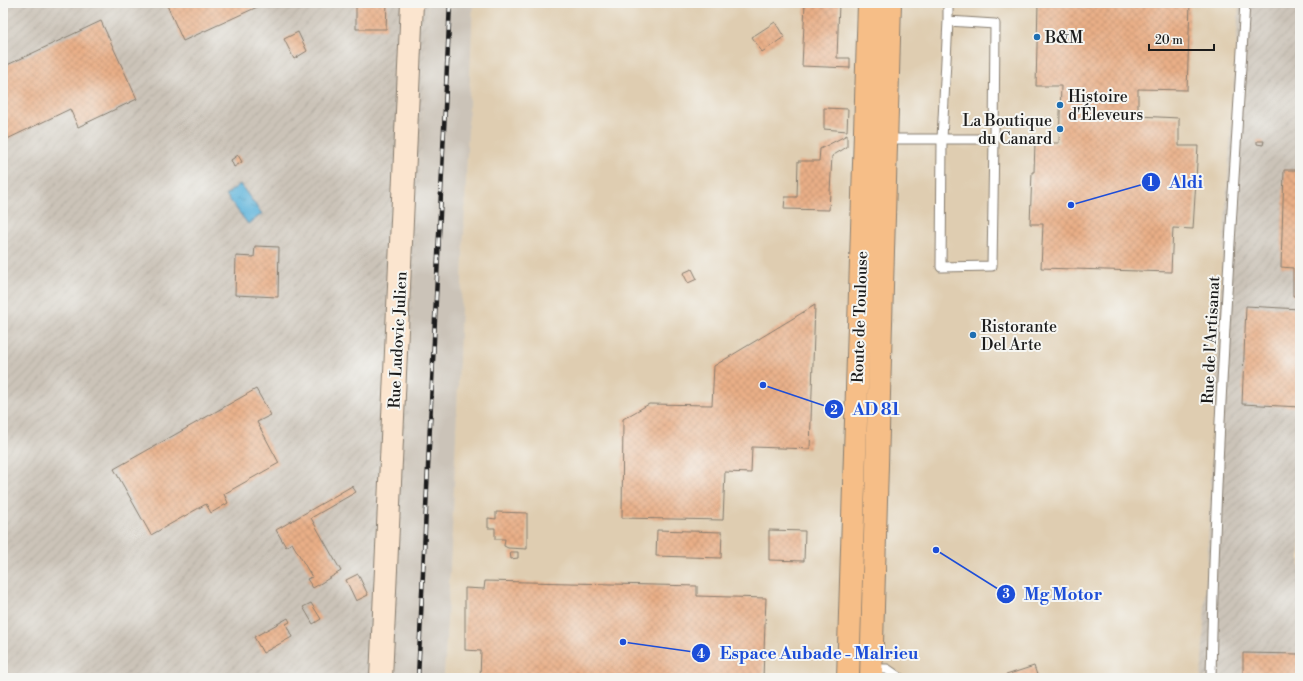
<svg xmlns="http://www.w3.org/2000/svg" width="1303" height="681" viewBox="0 0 1303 681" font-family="'Libre Bodoni',serif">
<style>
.built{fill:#dfcdb1}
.industrial{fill:url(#industrial-furrows)}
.railway{fill:#cbc3b8}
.water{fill:url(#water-ripples);stroke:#3e687c}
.building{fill:url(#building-cross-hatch)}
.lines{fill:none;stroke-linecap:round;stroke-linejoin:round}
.service-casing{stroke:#867c6e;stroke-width:11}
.secondary-casing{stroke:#867c6e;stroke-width:24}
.primary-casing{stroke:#867c6e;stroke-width:24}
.service{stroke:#fff;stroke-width:9}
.secondary{stroke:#fbe5cf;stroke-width:22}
.primary{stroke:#f6be87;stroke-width:22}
.rail-casing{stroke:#1c1c1c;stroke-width:4.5}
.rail{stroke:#f6f6f2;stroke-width:3;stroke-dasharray:9;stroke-linecap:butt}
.poi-dot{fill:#1f6fb2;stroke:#f6f6f2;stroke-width:1.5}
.labels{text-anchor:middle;stroke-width:4;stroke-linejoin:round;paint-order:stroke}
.poi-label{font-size:16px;fill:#1c1c1c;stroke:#f6f6f2;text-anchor:start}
.street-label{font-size:16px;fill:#1c1c1c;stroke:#f6f6f2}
.leader{fill:none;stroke:#1d4ed8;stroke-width:1.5}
.callout-dot{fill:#1d4ed8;stroke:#f6f6f2;stroke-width:1.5}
.mark-label{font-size:12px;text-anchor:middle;font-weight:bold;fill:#fff}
.callout-label{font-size:17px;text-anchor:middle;font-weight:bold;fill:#1d4ed8;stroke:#f6f6f2;stroke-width:4;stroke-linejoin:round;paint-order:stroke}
</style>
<defs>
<pattern id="industrial-furrows" width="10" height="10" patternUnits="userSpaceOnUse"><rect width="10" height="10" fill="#cbc3b8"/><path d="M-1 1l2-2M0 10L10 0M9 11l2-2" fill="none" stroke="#aea79e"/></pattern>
<pattern id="water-ripples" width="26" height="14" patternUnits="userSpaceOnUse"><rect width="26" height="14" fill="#60b5dc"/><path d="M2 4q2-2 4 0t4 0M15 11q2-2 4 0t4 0" fill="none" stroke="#4e92b2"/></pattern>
<pattern id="building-cross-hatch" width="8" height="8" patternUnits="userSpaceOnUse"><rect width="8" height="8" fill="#e9af87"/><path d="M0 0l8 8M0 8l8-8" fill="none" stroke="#c79674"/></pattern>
</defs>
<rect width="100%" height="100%" fill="#f6f6f2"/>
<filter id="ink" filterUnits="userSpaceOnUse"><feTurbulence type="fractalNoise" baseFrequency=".025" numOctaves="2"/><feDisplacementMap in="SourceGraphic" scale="8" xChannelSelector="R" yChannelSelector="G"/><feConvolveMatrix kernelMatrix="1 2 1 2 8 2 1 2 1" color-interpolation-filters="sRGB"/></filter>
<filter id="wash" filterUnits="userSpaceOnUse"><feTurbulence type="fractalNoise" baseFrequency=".012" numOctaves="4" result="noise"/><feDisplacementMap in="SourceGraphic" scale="16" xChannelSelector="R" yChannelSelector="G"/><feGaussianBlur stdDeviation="0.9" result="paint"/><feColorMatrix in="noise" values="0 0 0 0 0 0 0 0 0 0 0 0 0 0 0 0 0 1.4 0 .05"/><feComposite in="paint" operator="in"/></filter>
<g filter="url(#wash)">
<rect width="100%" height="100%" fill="#f1ddbf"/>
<!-- built -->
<path class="built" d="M473,3H1239L1221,287L1201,678H444L453,515Z"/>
<!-- industrial -->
<path class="industrial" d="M3,3H428L395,678H3Z
M1239,3H1300V678H1201L1221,287Z"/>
<!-- railway -->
<path class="railway" d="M428,3H473L453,515L444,678H395Z"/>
<!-- water -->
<path class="water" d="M240,184L262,214L248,224L226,195Z"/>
<g id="blocks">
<!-- building -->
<path class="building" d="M166,3H266L183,41Z
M356,3H387L386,29H356Z
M805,3H839L837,58H850V68L802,66Z
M1038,3H1190L1187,90L1138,89V116L1179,118V146H1198L1193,229L1173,228L1171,272L1041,268L1043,224H1030L1032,172H1034L1035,143H1059L1061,86H1036Z
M101,21L137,99L78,127L70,109L3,141V67Z
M775,22L784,37L762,52L752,37Z
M298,32L307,51L294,59L284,39Z
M824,108L848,109L847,131L824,129Z
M847,135V147L832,156L829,210L784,209L785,197H797L798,161H819L820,149Z
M1257,141H1264L1263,145L1257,144Z
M1298,142H1300V296H1293V268L1281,267L1284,170H1296Z
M238,155L242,162L234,167L231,160Z
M255,246L279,247L278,297L235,295L236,256L254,257Z
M692,269L697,279L688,283L683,273Z
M815,305L810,449L752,447L751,473L725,472L723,520L622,518L623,419L649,404L712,405L714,366Z
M1246,306L1300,309V407L1242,404Z
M256,389L271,415L257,422L279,463L224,494L228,503L211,513L206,504L151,535L114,469Z
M352,486L356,492L311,518L341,571L313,588L307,579L312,577L292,543L286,547L276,530Z
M496,512L527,513V549L508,548L504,546L505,539H495V528H488V518L496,519Z
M657,530L722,532L721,558L656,556Z
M769,530L805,531L804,561L769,560Z
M510,552H518V558L511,559Z
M358,574L368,595L356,601L346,580Z
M485,581L697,586V596L766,598L763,678L480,677L481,651L465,650V588L484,589Z
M311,603L321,619L313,624L303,607Z
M288,618L290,622L286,624L292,637L263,653L254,637Z
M1243,653L1300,654V678H1243Z
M1034,666L1038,678H997Z"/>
</g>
</g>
<g filter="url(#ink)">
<use href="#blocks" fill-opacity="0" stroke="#867c6e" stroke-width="1"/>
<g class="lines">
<!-- service casing -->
<g class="service-casing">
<path id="service" d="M948,3V21L995,24L994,139
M886,139H994L992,266L941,267L942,139L948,21
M870,669H887L900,678
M1211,678C1215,453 1231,228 1245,3"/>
</g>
<!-- secondary casing -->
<g class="secondary-casing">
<path id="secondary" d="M381,678L412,3"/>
</g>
<!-- primary casing -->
<g class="primary-casing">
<path id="primary" d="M848,678L869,3
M871,678L890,3"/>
</g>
<!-- service -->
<use href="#service" class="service"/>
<!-- secondary -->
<use href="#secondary" class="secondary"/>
<!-- primary -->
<use href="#primary" class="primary"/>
<!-- rail casing -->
<g class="rail-casing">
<path id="rail" d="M418,678L450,3"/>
</g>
<!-- rail -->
<use href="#rail" class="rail"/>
</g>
</g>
<!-- markers -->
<g class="poi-dot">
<circle cx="1037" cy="37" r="4"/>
<circle cx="1060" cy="105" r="4"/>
<circle cx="1060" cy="129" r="4"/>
<circle cx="973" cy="335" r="4"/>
</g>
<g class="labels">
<!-- poi labels -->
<g class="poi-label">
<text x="1045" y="43">B&amp;M</text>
<text x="1068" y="102">Histoire<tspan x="1068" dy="18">d'Éleveurs</tspan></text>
<text x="1052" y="126" text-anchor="end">La Boutique<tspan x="1052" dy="18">du Canard</tspan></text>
<text x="981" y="332">Ristorante<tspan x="981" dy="18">Del Arte</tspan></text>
</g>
<!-- street labels -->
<g class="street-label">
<text transform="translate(859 317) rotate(-88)" y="6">Route de Toulouse</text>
<text transform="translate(397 340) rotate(-87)" y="6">Rue Ludovic Julien</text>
<text transform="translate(1210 340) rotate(-87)" y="6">Rue de l'Artisanat</text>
</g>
</g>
<!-- callouts -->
<path class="leader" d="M1071 205L1151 182M763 385L834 409M936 550L1006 594M623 642L701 653"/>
<g class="callout-dot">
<circle cx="1071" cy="205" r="4"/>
<circle cx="763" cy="385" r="4"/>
<circle cx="936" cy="550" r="4"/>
<circle cx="623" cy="642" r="4"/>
<circle cx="1151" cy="182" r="10"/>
<circle cx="834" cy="409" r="10"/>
<circle cx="1006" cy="594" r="10"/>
<circle cx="701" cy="653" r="10"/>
</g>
<g class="mark-label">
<text x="1151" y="186">1</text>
<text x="834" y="414">2</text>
<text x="1006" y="598">3</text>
<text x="701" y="658">4</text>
</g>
<g class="callout-label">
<text x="1186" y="188">Aldi</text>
<text x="876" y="415">AD 81</text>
<text x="1063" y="600">Mg Motor</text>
<text x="819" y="659">Espace Aubade - Malrieu</text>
</g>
<!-- margin -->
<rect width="1303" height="681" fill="none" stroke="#f6f6f2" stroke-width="16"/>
<!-- scale -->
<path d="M1149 44v6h65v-6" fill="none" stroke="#1c1c1c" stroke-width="2"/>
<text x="1155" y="44" font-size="12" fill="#1c1c1c" stroke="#f6f6f2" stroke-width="3" paint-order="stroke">20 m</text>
</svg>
